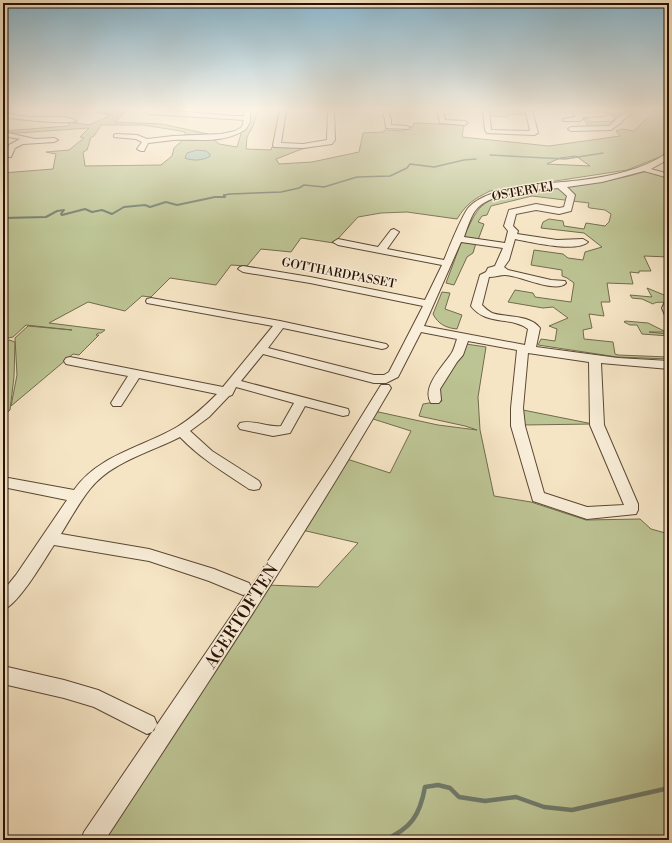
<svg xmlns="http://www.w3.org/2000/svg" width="672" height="843" viewBox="0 0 672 843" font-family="'Libre Bodoni',serif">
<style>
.green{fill:#bdc494;stroke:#726b4c;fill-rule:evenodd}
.water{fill:#9ec0ae;stroke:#6f7a6a}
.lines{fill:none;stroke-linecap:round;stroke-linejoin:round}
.stream-far2{stroke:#6f7a6a;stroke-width:1.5}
.stream-far1{stroke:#6f7a6a;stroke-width:2}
.stream{stroke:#6f7a6a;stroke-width:4.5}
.minor-casing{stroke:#5c4734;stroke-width:2}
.minor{fill:#f9eed9;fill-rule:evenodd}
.labels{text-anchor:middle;stroke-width:3;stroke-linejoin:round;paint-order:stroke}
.far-street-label{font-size:12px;fill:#281204;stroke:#f9eed9}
.near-street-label{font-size:17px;fill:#281204;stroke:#f9eed9}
</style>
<rect width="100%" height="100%" fill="#f6e5c5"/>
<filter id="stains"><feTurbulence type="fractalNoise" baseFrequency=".005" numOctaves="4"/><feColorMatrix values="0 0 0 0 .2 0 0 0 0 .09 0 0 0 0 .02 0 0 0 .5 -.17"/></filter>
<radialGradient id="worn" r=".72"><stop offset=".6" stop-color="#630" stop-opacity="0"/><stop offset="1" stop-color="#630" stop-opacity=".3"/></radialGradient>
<!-- green -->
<path class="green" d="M116,110H131L124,113L115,122L162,124L208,134L185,135V132L180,131L144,125H101L94,136L91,137L87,150L83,152L85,166L161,165L172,156L174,148L185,138H212L219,144L237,147L241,134L240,132C249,127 249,121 249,110H258L253,126L247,137L246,149L271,150L272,147H302L326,144L302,149L276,159L279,164L312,162L359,152L363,133L384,132V130L404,131L405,129H407V127H413L414,123L464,125L462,137L549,146L620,136L616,131L622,129L634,131L655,110L667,111L669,115V147L662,156L627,170L490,191C474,199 467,203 457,219L407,212L381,213L358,217L334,243L301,238L291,252L261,249L247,266L231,265L216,285L170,278L151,297L142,296L125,311L88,302L49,323L105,330L101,333H98L96,335H99L79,355L73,354L11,406L17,375L15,338L28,326L72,330L26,325L13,337L3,339V173L53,169L56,154L46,152L69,150L84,138L80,137L89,128L18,133L3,131L69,126L70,125L67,122H70L89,125L111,115L96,112ZM576,156L590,166L547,164L560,158Z
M489,110L526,111L528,115L508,114L507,117L490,116Z
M624,110H627L609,127L589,128L584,118H587L590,122L613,121L616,116H612L608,114L621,113Z
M647,171L669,177V190L667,191L669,196V202L668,203L669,205V257L644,256L651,271H639V273L630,272L633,284L607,283L610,302H601L604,316L589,314L592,328L583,330L584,339L613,342L615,354L618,355L669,357V359L617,357L538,345L541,339L555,341L557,329L549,326L568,318L553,307L543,308L508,302L515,290L533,293L535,297L571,302L574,283L567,278L562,276V270L531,265L534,250L563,254L568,258L583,260L585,252L602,247L584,233L541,228L543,222L549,219L563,221L564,226L584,229L586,223L605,226L609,222L611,214L605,210L590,208L588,207L589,203L532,196L491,206L487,215L482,216L478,222L484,224L478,240L463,237C475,216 476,203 502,196C550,186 600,186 647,171Z
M462,240L476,243L473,253L467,257L454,285L446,283Z
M647,288L669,297V300H664L667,302C662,303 657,301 653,304L642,299L632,298L630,295L652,297Z
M442,292L450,293L445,309L462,315L457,329C446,328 438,324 433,314Z
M625,321L648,323L666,332H649L668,334L669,336L642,334L637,325H630L624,322Z
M9,340L15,342L14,377L10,410L3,416V343Z
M466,344L486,347L478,397L480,430L494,496L531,502L586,520L640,519L651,529L669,534V840H103L267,585L318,587L358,543L302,530L347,459L390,473L411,431L370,418L374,411L438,425L477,430L465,426L419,416L423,404L442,401L438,389Z
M523,410L593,424L523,425Z"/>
<!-- water -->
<path class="water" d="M197,150L206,151L210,154V156C203,161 192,161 185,158L187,153Z"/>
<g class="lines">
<!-- stream-far2 -->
<path class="stream-far2" d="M490,155L565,159L603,153
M225,196L224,195L230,194L281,192L299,188L304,185L324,187L357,177L390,176L407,168L410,164L434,167L464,160L476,159"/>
<!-- stream-far1 -->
<path class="stream-far1" d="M3,218L46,217L57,211L64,210L61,214L62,215L85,209L92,212L102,210L112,214L124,207L145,205L150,207L166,202L177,205L215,197H225L224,195"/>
<!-- stream -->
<path class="stream" d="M384,840C411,829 420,815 425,787L438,785L450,788L459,797L485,801L516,797L544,807L572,810L669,788"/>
<!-- minor casing -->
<g class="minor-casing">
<path id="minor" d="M148,110L174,111L234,116H244V110H250V122L246,129C225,144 198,139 173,140C165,141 157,142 148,143L144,151H141L137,149L142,142L136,139L114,137V135L116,134L137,135L147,139L173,136L221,134L235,131L242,127L244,120L150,114L147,112Z
M280,110H286L281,143L303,144L327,140L328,110H334L335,140L332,144L303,148L274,147L273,145Z
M385,110H391L389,117L391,119V125L407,126L410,128L409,129L386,128L385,119L383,117Z
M437,110H443L445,120L465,121L468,123L465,125L440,123Z
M483,110H489L491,130L530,131L526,112L522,110H532L538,133L534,135L487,133L485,130Z
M571,110H578L581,113L604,112L607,114L604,116L583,117V119L580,121H563V119L576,117Z
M626,110H633L629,116L623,120L622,122L611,130L571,131L568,129L571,127L609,126L615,121L616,119L624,114Z
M3,113C12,114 20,116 29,117C41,118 66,114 76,121C71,125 14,119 3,117Z
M3,132L35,139L54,138L58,140L54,142L23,144L15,148L11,157H8L4,155L9,145L20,139L3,136Z
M666,154H669V159L651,169L669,174V178L644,171L602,182L567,187L575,195L571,211L559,214L536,210L516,214L513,226L518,231L517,234L557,240L583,239L588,242C576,253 530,242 515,239L509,260L504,267L508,270L551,280L565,281L566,283C556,294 519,275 505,275C500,275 495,277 489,277L482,305C485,308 488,311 492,313C507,318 529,314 540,328L536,347L618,358L669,361V369L601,363L604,425L638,504V510L636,514L587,519L533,501L511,426V408L517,350L468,341L463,355L457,362L440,389L441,400L439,403H431C421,388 443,366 451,354C454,350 455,344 457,339L421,332L398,377L386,383H374L263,354L241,381L348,409L349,412L348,415L343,416L305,406L290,433L273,436L240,429L238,426L240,423C253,419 267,428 281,426L294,403L236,387L232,395L229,396L209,417L190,431L212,451L259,481L261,485L259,489L254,490L249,489C225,473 200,458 180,437C151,452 111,462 90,489C79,503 70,519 61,534L149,549L214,569L249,583L251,587L332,464L381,385H389L391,388C301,542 203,691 105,840H81L84,832L246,594L243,595L209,581L149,561L54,545C44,560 19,604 3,610V591L16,575L67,500L3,487V477L74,490C98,455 143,447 177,427C192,418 205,406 217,394L139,378L121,406H113L111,403L128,376L66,364L64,361L66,358L70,357L223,387L273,326L147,303L146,301L147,299L151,298L280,321L386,344L388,346L386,348L382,349L283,328L268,348L374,375H384L389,372L423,306L310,283L243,272L238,269L240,267L243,266L310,277L425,300L442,265L338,245L333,242L338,239L378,247L391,230L394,229L399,232L387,249L444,260C449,248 462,215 469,207C491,184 552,184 582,180C612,176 641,170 666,154ZM558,188L567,196L564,207L559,208L536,204L509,210L504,226L508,231L505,243L464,237C467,229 470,218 475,211C489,191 536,190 558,188ZM461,242L503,248L495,266L488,268L486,272L480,275L471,306C486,326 511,316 528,329L525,345L424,326ZM528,353L589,362L590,425L624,505L587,507L544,493L525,426L523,408Z
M669,301V316L665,315L662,308L665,302Z
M3,666L64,680L98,690L154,717L157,724L154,731L147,734L94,707L64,698L3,684Z"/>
</g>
<!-- minor -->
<use href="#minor" class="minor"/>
</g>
<!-- sky -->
<linearGradient id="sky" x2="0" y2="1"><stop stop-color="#8ab9d1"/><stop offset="0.48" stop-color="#fbf3e5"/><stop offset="1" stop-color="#fbf3e5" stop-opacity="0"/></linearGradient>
<rect width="672" height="228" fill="url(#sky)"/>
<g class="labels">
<!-- far-street labels -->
<g class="far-street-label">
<text transform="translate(523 191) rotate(-10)" y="4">ØSTERVEJ</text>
<text transform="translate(339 273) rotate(11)" y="4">GOTTHARDPASSET</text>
</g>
<!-- near-street labels -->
<g class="near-street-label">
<text transform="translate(241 616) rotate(-57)" y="6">AGERTOFTEN</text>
</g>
</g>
<!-- margin -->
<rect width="672" height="843" fill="none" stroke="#f6e5c5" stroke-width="16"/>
<rect x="4" y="4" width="664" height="835" fill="none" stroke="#281204" stroke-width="2"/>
<rect x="8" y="8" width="656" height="827" fill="none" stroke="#281204"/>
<rect width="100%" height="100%" filter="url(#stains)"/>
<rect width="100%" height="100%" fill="url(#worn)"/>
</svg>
